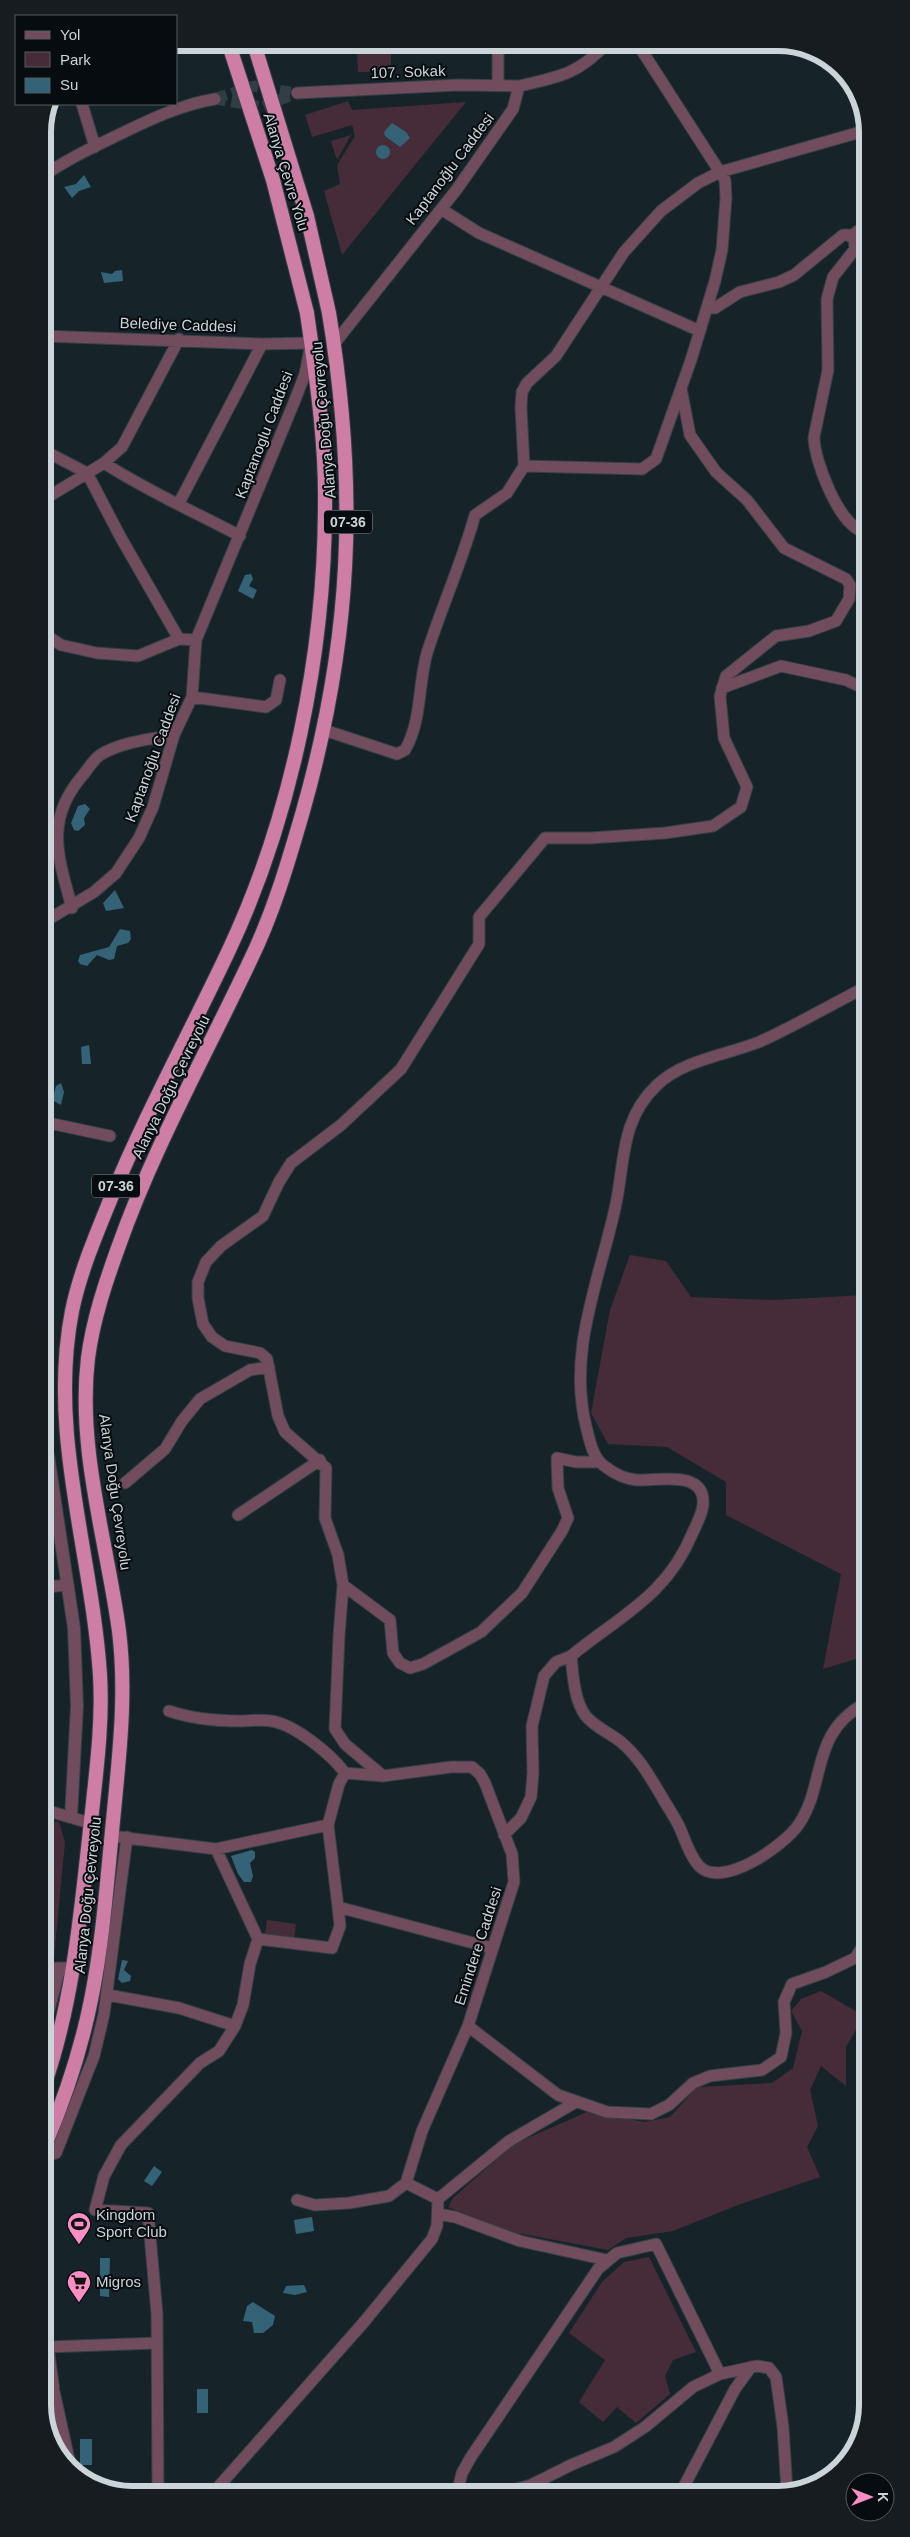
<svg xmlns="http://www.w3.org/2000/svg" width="910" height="2537" viewBox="0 0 910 2537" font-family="Helvetica,sans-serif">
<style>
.green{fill:#462c38}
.water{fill:#346377}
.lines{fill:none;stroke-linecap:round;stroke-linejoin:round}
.minor-tunnel{stroke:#313e44;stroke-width:11;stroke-dasharray:11 5.5;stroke-linecap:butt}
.minor-casing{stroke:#334046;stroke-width:13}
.tertiary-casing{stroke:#334046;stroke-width:14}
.trunk-casing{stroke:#334046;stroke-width:16}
.minor{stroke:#704c5d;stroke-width:11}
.tertiary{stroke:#704c5d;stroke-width:12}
.trunk{stroke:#ce7da5;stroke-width:14}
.trunk-bridge-casing{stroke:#334046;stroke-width:16;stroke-linecap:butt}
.trunk-bridge{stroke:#ce7da5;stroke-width:14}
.labels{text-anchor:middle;stroke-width:4;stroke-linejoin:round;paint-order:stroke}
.shield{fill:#060c0f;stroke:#90989c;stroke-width:1}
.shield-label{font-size:14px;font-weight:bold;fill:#cbd4d8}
.street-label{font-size:15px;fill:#cbd4d8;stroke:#060c0f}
.poi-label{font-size:15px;fill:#cbd4d8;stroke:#060c0f;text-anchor:start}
.rim{fill:none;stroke:#cbd4d8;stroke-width:6}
</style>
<rect width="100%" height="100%" fill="#16242a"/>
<!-- green -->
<path class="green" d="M391,53V72H358L357,54Z
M348,101L352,110L466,102L342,255L324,191L340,184L337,165L355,136L352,125L312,137L305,115Z
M351,135L337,160L331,141Z
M630,1255L666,1261L691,1297L773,1300L866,1295V1656L823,1669L841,1574L726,1515V1482L667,1447L608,1444L591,1413L610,1310Z
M45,1820L59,1822L65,1842L54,1958L45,1959Z
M267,1920L296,1924L294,1939L265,1935Z
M821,1991L864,2016L846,2047V2086L821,2066L810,2090L818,2126L807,2147L820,2177L738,2205L673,2231L626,2238L608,2250L506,2231L448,2207L453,2198L514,2144L587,2112L645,2122L670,2117L697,2087L772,2083L793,2068L802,2031L791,2011L801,1999Z
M649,2257L696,2352L673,2360L665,2376L670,2394L636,2423L617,2407L603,2422L579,2402L605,2360L569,2333L602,2282L624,2262Z"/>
<!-- water -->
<path class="water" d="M392,123L406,132L410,138L400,147L385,136L384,132Z
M376 152a7 7 0 1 1 14 0a7 7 0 1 1-14 0Z
M84,175L91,187L79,191L72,198L64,187L76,184Z
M122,270L123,281L104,283L101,272L112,274L115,271Z
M251,574L253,579L249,586L257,590L253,599L238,591L245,575Z
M85,804L90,809L84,818L85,825L78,831L74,830L71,823L78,806Z
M115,890L124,908L106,911L103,903Z
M120,929L130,931L131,939L128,943L117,946L114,959L109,960L97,955L87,966L80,964L78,961L80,955L109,947Z
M89,1045L91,1064H82L81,1047Z
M61,1083L64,1092L61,1105L52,1100L56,1086Z
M252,1850L255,1852V1858L250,1863L253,1876L251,1882H244L238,1874L231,1856Z
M122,1960L128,1961L124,1970L131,1976L130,1981L122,1983L118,1979Z
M154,2166L162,2172L152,2186L144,2181Z
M312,2217L314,2231L296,2234L294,2220Z
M100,2258H110L109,2297L100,2296Z
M304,2285L307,2292L295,2295L283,2293L286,2286Z
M253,2302L275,2316L273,2325L263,2333H254L252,2322L243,2321L247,2306Z
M197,2389H208V2413H197Z
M80,2439H92V2465H80Z"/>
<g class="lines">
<!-- minor-tunnel -->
<path class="minor-tunnel" d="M216,98L255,86L295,93
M215,99L262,107L297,93"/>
<!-- minor casing -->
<g class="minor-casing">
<path id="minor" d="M498,85V43
M297,93L458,85L519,86
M82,104L95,147
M43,176C66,160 89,149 114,137C147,121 179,105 215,99
M441,209L479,233L700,331
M851,236L865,226
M708,308H715L740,292L779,282L794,275L843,235H848L854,239L855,249L833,277L827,299L828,370L814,437C814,461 840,528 865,532
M43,336L262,344L311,343L305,374L295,400L196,640L192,697L174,735L153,807L139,838L116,873L94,892L44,922
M334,344L457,189L513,109L519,86C559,77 579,74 607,43
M43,450L87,473L121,538L179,639L196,640
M104,463C147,491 195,512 240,536
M524,466L642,469L656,459L691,360L715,281L722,250L726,198L725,180L637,43
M43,500L104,463L122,447L179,339
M179,503L262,344
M43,633L61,645L97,653L138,656L179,639
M722,688L781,666L846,680L865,689
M192,697L266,707L276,700L280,680
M43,713L47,716
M324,730L391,752L397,754L405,750C422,721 418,684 427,653C442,606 462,562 475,515L507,493L524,466L521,407L522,392L527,383L556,356L624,252L661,211L698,183L720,172L864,131
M72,908C58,856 44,820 83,775C88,769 94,759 100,755C121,742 150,739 174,735
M44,1122L110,1136
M44,1444L48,1455
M125,1483L165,1449L182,1421L200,1399L250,1370L269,1367
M238,1515L320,1460
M343,1585L390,1620L393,1653L400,1663L410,1668L423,1664L481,1632L522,1593L562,1531L568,1518L558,1488L557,1458L576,1462H599
M45,1587L68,1585
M571,1656C573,1675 574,1699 585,1715C594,1727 610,1733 621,1742C639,1757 650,1777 662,1797C667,1806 674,1816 679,1826C685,1839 689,1855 699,1866C722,1890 785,1845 799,1824C827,1782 809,1733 867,1702
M169,1711C193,1719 215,1721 240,1721C250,1721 261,1719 271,1721C294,1724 331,1754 345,1773
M383,1776L345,1744L335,1729L339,1636L343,1585L338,1555L325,1518L326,1468L285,1432L278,1416L267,1359L260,1353L225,1346L212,1337L203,1324L198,1298V1282L206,1262L221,1246L263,1216L279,1182L291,1163L341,1125L401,1069L479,944V917L545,838H590L665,833L713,826L741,807L747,787L724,738L720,696L726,676L776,636L809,631L836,621L849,599L850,585L846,579L784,548L747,500L716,472L690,435L681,388
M45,1810L90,1823
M328,1825L338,1907
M504,1835L521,1818L531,1797L533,1773L532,1726L544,1676L556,1662L571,1656C621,1615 667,1596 693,1532C697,1524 702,1514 703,1505C706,1469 658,1481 637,1480C624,1479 613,1473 603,1465C593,1457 590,1442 587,1430C566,1353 600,1279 616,1204C625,1159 621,1119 657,1085C683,1060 726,1055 759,1042C795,1026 830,1005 866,987
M111,1836L216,1849L328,1825L339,1784L345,1773L383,1776L451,1767H472L480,1774L485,1783L512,1854L514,1882L468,2026L558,2095L607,2112L651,2114L669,2105L693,2083L710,2076L762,2070L781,2057L786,2033L784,2002L792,1984L826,1972L855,1958L867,1940
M216,1849L258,1939L332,1948L340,1926L338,1907L492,1948
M45,1968H66
M108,1995L179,2008L235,2026
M45,2025L60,1968
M45,2156L56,2153L94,2056L104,2014L127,1837
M406,2183L438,2199L509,2141L576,2102
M297,2200L315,2205L349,2203L389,2196L406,2183L422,2131L468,2026
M438,2214L455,2217L520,2241L607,2260
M47,2347L157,2343
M53,2387L70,2464
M681,2492L735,2389L751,2367
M457,2493L462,2473L471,2457L598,2269L617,2253L656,2244L720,2374
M502,2493L531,2485L571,2465L614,2447L645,2427L693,2387L720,2374L757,2366L769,2368L776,2377L783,2427L787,2491
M158,2494L157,2314L148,2213L95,2210L104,2176L121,2145L200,2063L219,2051L235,2026L243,2005L250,1964L258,1939
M212,2494L364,2322L432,2239L437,2226L438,2199"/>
</g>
<!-- tertiary casing -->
<g class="tertiary-casing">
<path id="tertiary" d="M48,1455L74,1628L77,1706L71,1817
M46,2336L53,2387L46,2399"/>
</g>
<!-- trunk casing -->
<g class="trunk-casing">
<path id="trunk" d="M45,2083C74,1998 81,1910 91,1821C96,1773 103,1723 100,1675C92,1553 48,1434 72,1311C80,1272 96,1235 111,1198C146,1113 190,1033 229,950C292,816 325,652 325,505C326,440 316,377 307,313
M45,2145C65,2098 81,2050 91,2000C103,1941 107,1881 113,1821C119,1757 127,1695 119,1631C107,1542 77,1449 88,1358C93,1320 105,1284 118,1248C153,1149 204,1058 249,963C273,914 288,863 303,811C352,638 358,489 329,313"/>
</g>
<!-- minor -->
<use href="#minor" class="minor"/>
<!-- tertiary -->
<use href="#tertiary" class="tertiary"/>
<!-- trunk -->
<use href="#trunk" class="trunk"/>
<!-- trunk-bridge casing -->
<g class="trunk-bridge-casing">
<path id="trunk-bridge" d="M254,44L307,216L329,313
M230,48L273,180L307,313"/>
</g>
<!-- trunk-bridge -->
<use href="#trunk-bridge" class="trunk-bridge"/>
</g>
<!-- icons -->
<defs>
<g id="stadium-pin" transform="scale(1.25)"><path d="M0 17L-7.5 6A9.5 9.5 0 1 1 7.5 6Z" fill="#fb8fc5" stroke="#060c0f"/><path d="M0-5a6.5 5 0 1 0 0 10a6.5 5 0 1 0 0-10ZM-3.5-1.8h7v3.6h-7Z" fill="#111"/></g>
<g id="supermarket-pin" transform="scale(1.25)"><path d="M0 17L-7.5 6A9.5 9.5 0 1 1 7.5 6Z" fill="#fb8fc5" stroke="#060c0f"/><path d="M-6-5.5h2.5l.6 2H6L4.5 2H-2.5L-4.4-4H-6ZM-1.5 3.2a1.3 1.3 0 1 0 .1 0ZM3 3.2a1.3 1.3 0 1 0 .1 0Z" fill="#111"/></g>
</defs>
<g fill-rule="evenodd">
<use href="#stadium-pin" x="79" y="2224"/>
<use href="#supermarket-pin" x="79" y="2282"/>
</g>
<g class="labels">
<!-- shield labels -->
<g class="shield">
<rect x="324" y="510.5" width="48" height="23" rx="4"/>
<rect x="92" y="1174.5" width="48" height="23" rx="4"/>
</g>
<g class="shield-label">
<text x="348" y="527">07-36</text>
<text x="116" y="1191">07-36</text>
</g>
<!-- street labels -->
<g class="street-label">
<text transform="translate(408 72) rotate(-2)" y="5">107. Sokak</text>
<text transform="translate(450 169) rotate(-53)" y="5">Kaptanoğlu Caddesi</text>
<text transform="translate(286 172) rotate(73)" y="5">Alanya Çevre Yolu</text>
<text transform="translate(178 325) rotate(2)" y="5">Belediye Caddesi</text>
<text transform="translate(324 420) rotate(-95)" y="5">Alanya Doğu Çevreyolu</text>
<text transform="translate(264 435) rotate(-69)" y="5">Kaptanoglu Caddesi</text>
<text transform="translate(153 758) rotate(-70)" y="5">Kaptanoğlu Caddesi</text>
<text transform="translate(171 1087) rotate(-64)" y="5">Alanya Doğu Çevreyolu</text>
<text transform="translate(115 1492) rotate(82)" y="5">Alanya Doğu Çevreyolu</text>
<text transform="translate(88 1895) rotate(-84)" y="5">Alanya Doğu Çevreyolu</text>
<text transform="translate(478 1946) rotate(-72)" y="5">Emindere Caddesi</text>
</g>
<!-- poi labels -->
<g class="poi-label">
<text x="96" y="2220">Kingdom<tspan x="96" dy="17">Sport Club</tspan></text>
<text x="96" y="2287">Migros</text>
</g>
</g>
<!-- crop -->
<path d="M0 0H910V2537H0ZM132 51H778A81 81 0 0 1 859 132V2405A81 81 0 0 1 778 2486H132A81 81 0 0 1 51 2405V132A81 81 0 0 1 132 51Z" fill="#161c1f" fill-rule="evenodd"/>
<path class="rim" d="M132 51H778A81 81 0 0 1 859 132V2405A81 81 0 0 1 778 2486H132A81 81 0 0 1 51 2405V132A81 81 0 0 1 132 51Z"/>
<!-- legend -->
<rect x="15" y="15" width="162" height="90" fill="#060c0f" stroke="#555c5f"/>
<rect x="25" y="31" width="25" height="8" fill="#704c5d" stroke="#555c5f"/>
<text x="60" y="40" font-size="15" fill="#cbd4d8">Yol</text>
<rect x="25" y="52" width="25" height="15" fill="#462c38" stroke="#555c5f"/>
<text x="60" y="65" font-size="15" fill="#cbd4d8">Park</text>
<rect x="25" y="78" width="25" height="15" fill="#346377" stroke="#555c5f"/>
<text x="60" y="90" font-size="15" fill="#cbd4d8">Su</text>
<!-- north arrow -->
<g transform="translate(870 2497) rotate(90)"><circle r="24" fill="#060c0f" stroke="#555c5f"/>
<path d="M0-4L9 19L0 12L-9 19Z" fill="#fb8fc5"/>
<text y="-8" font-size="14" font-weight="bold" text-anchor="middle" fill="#cbd4d8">K</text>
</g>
</svg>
